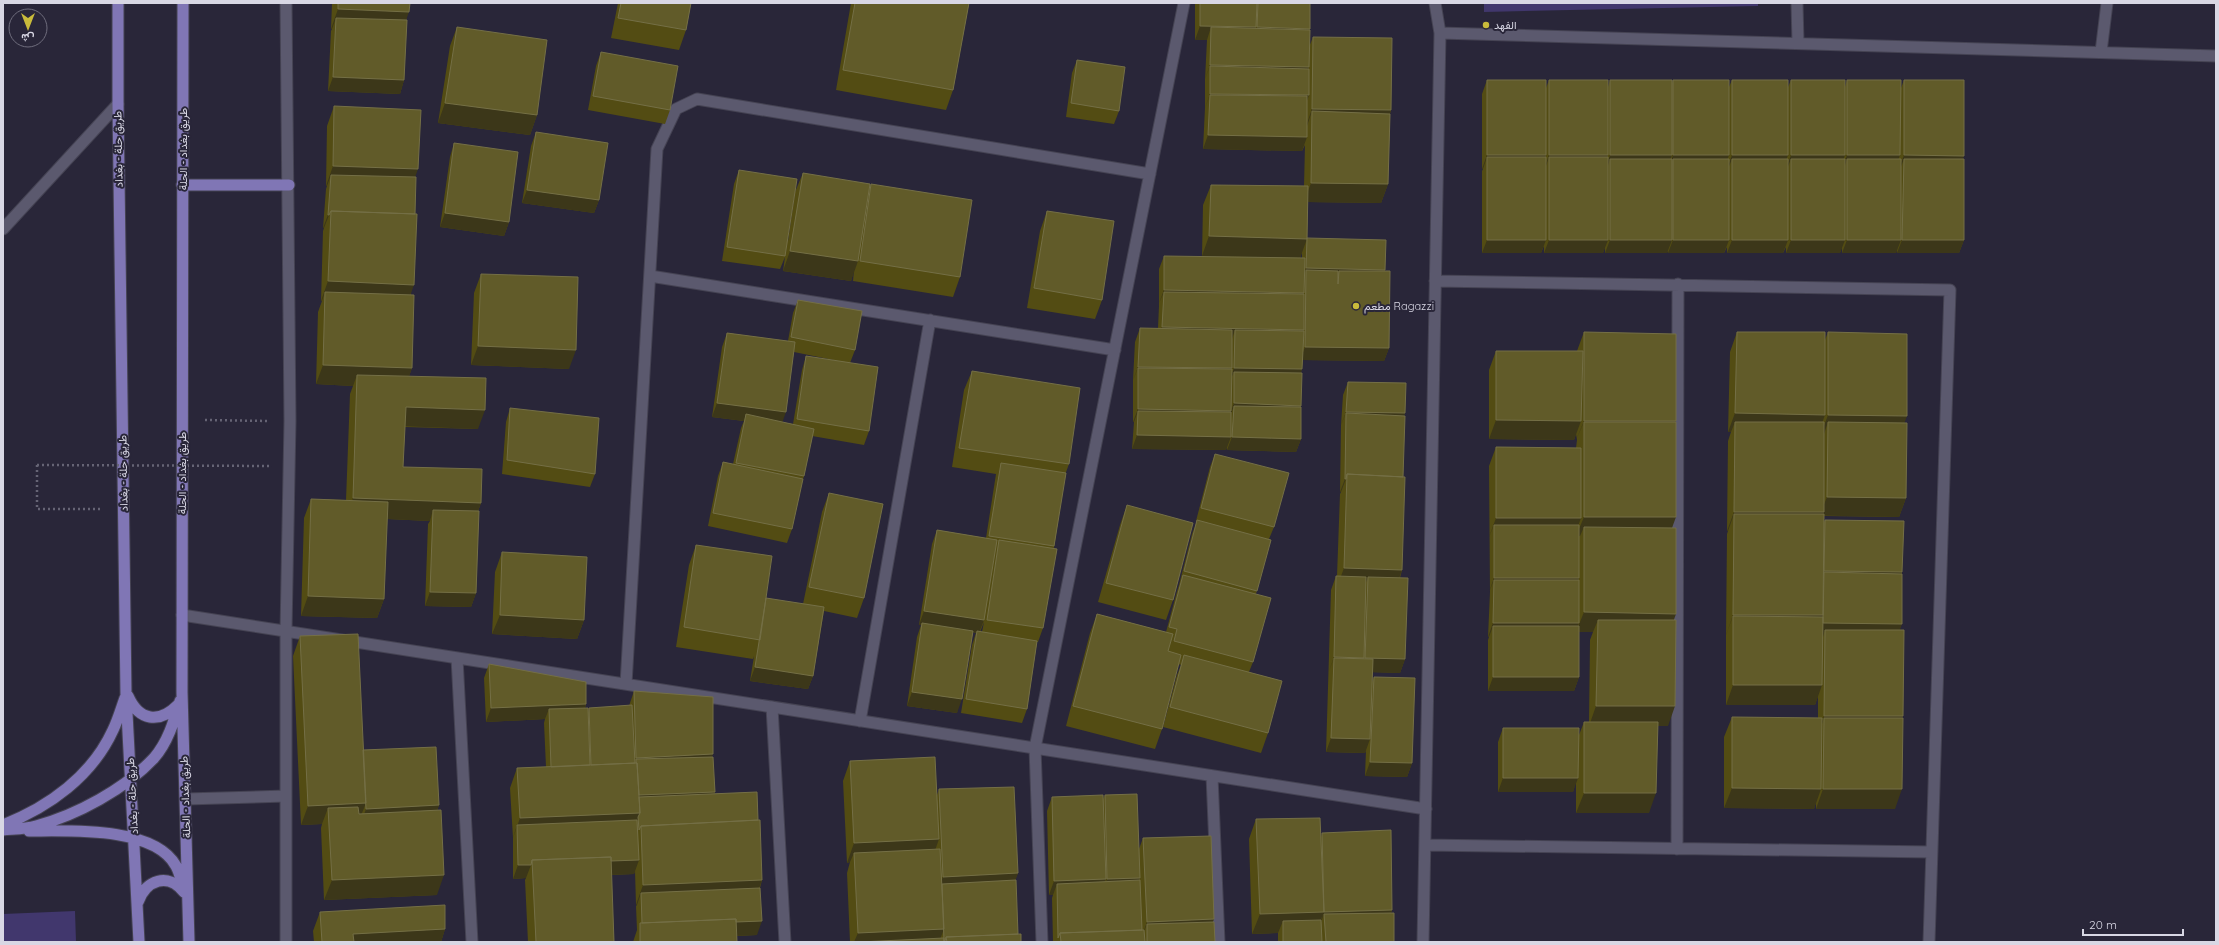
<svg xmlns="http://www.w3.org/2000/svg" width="2219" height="945" viewBox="0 0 2219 945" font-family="Quicksand,Vazirmatn,sans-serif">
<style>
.garden{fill:#41376d}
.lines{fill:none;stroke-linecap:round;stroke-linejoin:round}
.minor-casing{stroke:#454353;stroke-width:13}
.primary-casing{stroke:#454353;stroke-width:13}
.path{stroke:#666475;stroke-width:2.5;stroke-dasharray:2 3;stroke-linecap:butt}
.minor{stroke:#5b596e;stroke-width:11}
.primary{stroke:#8076b5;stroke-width:11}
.path-bridge{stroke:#666475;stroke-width:2.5;stroke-dasharray:2 3;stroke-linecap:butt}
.wall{fill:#534c13;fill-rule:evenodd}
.shaded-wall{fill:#3c3719}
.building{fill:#615b29;stroke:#746f46}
.poi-dot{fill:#c9bb3b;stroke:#292639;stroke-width:1.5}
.labels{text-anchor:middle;stroke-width:4;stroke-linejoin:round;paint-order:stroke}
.poi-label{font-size:11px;fill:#d8d7e4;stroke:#292639;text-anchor:start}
.street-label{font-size:11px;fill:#d8d7e4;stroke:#292639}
</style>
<rect width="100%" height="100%" fill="#292639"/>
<!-- garden -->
<path class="garden" d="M1484,3H1758V6L1484,12Z
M75,911L76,942H3V914Z"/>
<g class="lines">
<!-- minor casing -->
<g class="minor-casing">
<path id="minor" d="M1797,3L1798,43
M1440,33L2216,56
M2101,52L2107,3
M3,229L118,104
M650,276L1115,350
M1435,281L1950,290L1929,942
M182,615L1426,809
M457,658L472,942
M626,684L657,149L676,109L697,99L1150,174
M772,707L785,942
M860,721L930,320
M1212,776L1219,942
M186,799L286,796
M1425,845L1932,852
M1677,849L1678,284
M286,942V631L290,421L286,3
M1042,942L1035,748L1184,3
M1423,942L1440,33L1435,3"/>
</g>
<!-- primary casing -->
<g class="primary-casing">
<path id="primary" d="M118,3V104L126,694L139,942
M183,3L182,692L189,942
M182,185H289
M128,696C139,721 159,724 178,705
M3,825C49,807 92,776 113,730C118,720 121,709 125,698
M3,830C14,829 26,829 36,826C77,815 125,789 154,758C168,742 174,721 180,701
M29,831C68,831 154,826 176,866C180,873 182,884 185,892
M138,902C146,880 168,872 184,892"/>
</g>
<!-- path -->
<path class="path" d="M205,420L268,421
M37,465V509H101"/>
<!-- minor -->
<use href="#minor" class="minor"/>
<!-- primary -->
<use href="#primary" class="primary"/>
<!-- path-bridge -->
<path class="path-bridge" d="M37,465L272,466"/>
</g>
<!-- wall -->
<path class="wall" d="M332,3H410L406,20L404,80L400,94L328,91L331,31L332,29H331Z
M618,3H691L686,30L679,50L611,38Z
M851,3H969L953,90L946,110L836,90Z
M1195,3H1310L1309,47L1313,37L1391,110L1390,114L1388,184L1381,203L1308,202L1307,239L1385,270L1389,348L1384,361L1303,360L1301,373V439L1296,452L1227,450V447L1226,450L1132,449L1134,422H1133V380L1135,342L1140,328H1158L1159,306V269L1164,256L1270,258L1202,256L1203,205L1211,185L1304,186L1305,145L1302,151L1203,149L1205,108V79L1207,40H1195ZM1302,252V258H1300Z
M457,27L537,115L530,135L438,123L450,46Z
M601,52L670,110L665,124L588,110L596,66Z
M1077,60L1119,111L1114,124L1066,117L1072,73Z
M1487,80L1546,88L1549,80L1608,87L1610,80L1672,83L1673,80L1729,87L1732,80L1788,87L1791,80L1845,87L1847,80L1901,88L1904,80L1963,159L1964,240L1959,253H1897V249L1896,253H1842V247L1840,253H1786V247L1783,253H1727V247L1724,253H1668V251L1667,253H1605V247L1603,253H1544V246L1541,253H1482V171L1483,169H1482V94Z
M334,106L415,177L411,295L412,368L409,376L478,429L405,427L403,467L481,503L478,511L476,593L471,607L425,606L428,524L430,521L387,519L384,599L377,618L301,616L304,518L311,499L346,500L350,394L353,386L316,384L318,312L322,301H321L323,231L324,228H323L326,189L327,186H326L327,126Z
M536,132L599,200L594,213L522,203L531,146Z
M454,143L509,222L504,236L440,227L450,157Z
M739,170L788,241L795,192L803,173L869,189L871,184L960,277L953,297L853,281L854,270L851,281L783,271L785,257L780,269L722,261L734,184Z
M1047,211L1102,300L1095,319L1027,308L1040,231Z
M481,274L569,369L471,365L474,293Z
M798,300L855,350L850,363L869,431L864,445L812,436L804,476L802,483L792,529L787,543L708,526L718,476L723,462L733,464L741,428L744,421L712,417L722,347L727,333L788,341L793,313ZM794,352L843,362L806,356L802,370L793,424L782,422Z
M1584,332L1676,421L1672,528L1674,620L1668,726H1658L1649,813H1576V781L1573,792H1498V742L1503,728L1579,735L1584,722H1589L1590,640L1593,632H1579V677L1574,691H1488V640L1489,637H1488L1490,592L1489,466L1496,447L1576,448L1577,440L1576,434L1574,440L1489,439V370L1496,351H1577Z
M1737,332L1825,340L1828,332L1904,423L1906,498L1899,517L1824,516V521L1902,572L1900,630L1902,718L1895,809H1816V802L1814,809L1724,808V737L1732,717L1818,718V696L1815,705H1726V635L1727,534L1728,531H1727L1728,441L1731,432H1728L1730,352Z
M972,371L1069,464L1065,475L1054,548L1043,628L1038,642H1037L1027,709L1022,723L961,713L972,645L976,633L973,632L957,713L907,706L917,637L921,625H919L932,544L937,530L986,538L996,474L952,467L964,390ZM984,622L982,632H980Z
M1348,382L1405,413L1404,415L1403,477L1402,570L1400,578L1405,659L1400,673L1372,672V682L1374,677L1412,763L1407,777L1365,776L1366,750L1365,753L1326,752L1331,590L1336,576H1337L1340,494L1341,492H1340L1341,425L1343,395Z
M510,408L595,474L590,487L502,474L506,422Z
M1215,454L1274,527L1269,539L1256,594L1253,662L1249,672L1268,733L1261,753L1163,727L1177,675L1181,665L1178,664L1162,729L1155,749L1066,726L1090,633L1097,614L1166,632L1176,595L1179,585L1192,534L1197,521H1196L1210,467Z
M829,493L864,598L857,618L824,611L813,676L808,689L750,681L754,656L753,659L676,647L689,565L696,545L766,600L803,604L822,512Z
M1127,505L1173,600L1166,620L1098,602L1120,525Z
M502,552L584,620L577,639L492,634L495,572Z
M300,636L363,751L439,805L437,811V895L324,900L321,828L322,824L301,825L293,656Z
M489,664L586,704L585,708L588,712L589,708L629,706L634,691L712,757L715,792L714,794L758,820L762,880L760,888L757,935L737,936V942H633L637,930L636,906L637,905H636L635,871L634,874L611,875L614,942H528L525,880L526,878L513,879V838L510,788L517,768L546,767L544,723L545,719L486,722L484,678Z
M850,761L937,795L939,789L1018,873L1015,880L1018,934L1021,942H850L847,873L850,862L847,863L843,781Z
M1105,795L1139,849L1143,838L1213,922L1215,942H1053L1052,898L1053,895H1049L1047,811L1052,797L1103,799Z
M1256,819L1321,837L1322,833L1392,910L1391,913L1394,942H1278V933L1252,934L1249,839Z
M320,912L445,929L441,942H314L313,931Z"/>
<!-- shaded-wall -->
<path class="shaded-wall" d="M338,9L409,12L402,31L336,18L332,29H331Z
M1200,26L1256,27L1251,41L1211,27L1207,40H1195Z
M1257,27L1310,29L1305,43L1252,41Z
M1210,65L1309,67L1304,81L1210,66L1205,79Z
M333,77L404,80L400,94L328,91Z
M1210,94L1309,95L1304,109L1210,95L1205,108Z
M445,103L537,115L530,135L438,123Z
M1312,109L1391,110L1384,130L1312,111L1306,129H1305Z
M1208,135L1307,137L1302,151L1203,149Z
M1487,155H1546L1541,169L1487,157L1483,169H1482Z
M1549,155H1608L1603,169L1549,157L1545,169H1544Z
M1610,155H1672L1667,169L1610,159L1607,169H1605Z
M1673,155H1729L1724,169L1673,159L1669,169H1668Z
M1732,155H1788L1783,169L1732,159L1728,169H1727Z
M1791,155H1845L1840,169L1791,159L1787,169H1786Z
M1847,155H1900L1895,169L1847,159L1844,169H1842Z
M1904,155L1964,156L1959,170L1904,159L1900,169H1899Z
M333,166L418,169L411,189L331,175L327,186H326Z
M1311,183L1388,184L1381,203L1304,202Z
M527,190L599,200L594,213L522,203Z
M445,213L509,222L504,236L440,227Z
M328,215H329L324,228H323Z
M1209,236L1307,239L1300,258L1202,256Z
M1487,240H1546L1541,253H1482Z
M1549,240H1608L1603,253H1544Z
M1610,240H1672L1667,253H1605Z
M1673,240H1729L1724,253H1668Z
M1732,240H1788L1783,253H1727Z
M1791,240H1845L1840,253H1786Z
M1847,240H1901L1896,253H1842Z
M1902,240H1964L1959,253H1897Z
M790,251L858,261L851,281L783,271Z
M1306,268L1385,270L1380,283L1339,271L1334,282L1306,270L1302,282H1301Z
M328,281L414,285L407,304L325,292L322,301H321Z
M1164,290L1304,293L1299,307L1164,292L1159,303Z
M1162,327L1304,330L1299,343L1235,330L1231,342L1157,340Z
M478,346L576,350L569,369L471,365Z
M1305,347L1389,348L1384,361L1300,360Z
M323,365L412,368L405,388L357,375L353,386L316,384Z
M1138,367L1232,368L1227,381L1138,368L1133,380Z
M1234,368L1302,369L1297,383L1234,372L1230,381H1229Z
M717,403L786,412L781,426L746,414L744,421L712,417Z
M1234,403L1301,406L1296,419L1234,406L1230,416L1138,411L1134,422H1133L1138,409L1231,411Z
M406,407L485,410L478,429L399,426Z
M1346,412L1405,413L1400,426L1346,413L1341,425Z
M1735,413L1825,415L1818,434L1735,422L1731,432H1728Z
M1828,415L1907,416L1900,435L1828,422L1824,434H1821Z
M1496,420L1581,421L1574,440L1489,439Z
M1584,421H1676L1669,440L1584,422L1576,440Z
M1137,435L1231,437L1226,450L1132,449Z
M1232,437L1301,439L1296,452L1227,450Z
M1345,479H1346L1341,492H1340Z
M1827,497L1906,498L1899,517L1734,514L1728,531H1727L1734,512H1821Z
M353,498L481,503L474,522L433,510L430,521L346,517Z
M1584,517H1676L1669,536L1584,527L1580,536H1576Z
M1496,518H1581L1574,537L1494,525L1489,537Z
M1344,568L1402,570L1395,590L1368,577L1364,588L1337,587Z
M1823,571L1902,572L1897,586L1823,585Z
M1494,578H1579L1574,592L1494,580L1489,592Z
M430,592L476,593L471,607L425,606Z
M308,596L384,599L377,618L301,616Z
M924,611L984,620L979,633L922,625V623L921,625H919Z
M1584,612L1676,614L1669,633L1598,620L1593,632H1576Z
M500,615L584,620L577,639L492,634Z
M1733,615H1823L1816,635L1733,616L1726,635Z
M1493,623H1579L1574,637L1493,626L1489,637H1488Z
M1823,623L1902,624L1897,638L1825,630L1823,637Z
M1334,657L1364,658L1359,672L1334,658L1329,671Z
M1365,658L1405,659L1400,673L1360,672Z
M755,667L813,676L808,689L750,681Z
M1493,677H1579L1574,691H1488Z
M1733,685H1822L1815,705H1726Z
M912,692L962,699L957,713L907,706Z
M586,704L581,718L549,709L545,719L486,722L491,708Z
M1596,706H1675L1668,726H1589Z
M1824,716H1903L1896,736L1824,718L1818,736H1817Z
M1331,738L1370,739L1365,753L1326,752Z
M713,754L708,768L636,759L633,767L636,758Z
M1370,762L1412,763L1407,777L1365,776Z
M1503,778H1578L1573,792H1498Z
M1732,788L1821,789L1814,809L1724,808Z
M1823,789H1902L1895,809H1816Z
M715,792L710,806L638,809L637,795Z
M1584,793H1656L1649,813H1576Z
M366,803L358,823L328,808L322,824L301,825L308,806Z
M439,805L434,819L361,823L366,809Z
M640,813L633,833L517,825L513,838L520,818Z
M939,839L932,859L854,853L850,862L847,863L854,843Z
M639,860L634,874L533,878L532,864Z
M518,865H531L526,878L513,879Z
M1018,873L1011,893L935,896L943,877Z
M444,875L437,895L324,900L332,880Z
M1140,878L1135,891L1102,893L1107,879Z
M1106,879L1101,893L1057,884L1053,895H1049L1054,881Z
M762,880L755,900L641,893L637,905H636L643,885Z
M1392,910L1385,930L1324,914L1318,931H1317L1324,912Z
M1324,912L1316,931L1283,921L1278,933L1252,934L1260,914Z
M1214,919L1207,939L1147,924L1140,941L1147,922Z
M762,921L757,935L640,940L643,926Z
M445,929L441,942H350L353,934Z
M944,929L939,942H854L858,933Z"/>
<!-- building -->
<path class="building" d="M338,3H410L409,12L338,9Z
M621,3H691L686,30L618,18Z
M855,3H969L953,90L843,70Z
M1200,3H1257L1256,27L1200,26Z
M1258,3H1310V29L1257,27Z
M336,18L407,20L404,80L333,77Z
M457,27L547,40L537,115L445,103Z
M1211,27L1310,30L1309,67L1210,65Z
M1313,37L1392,38L1391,110L1312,109Z
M601,52L678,66L670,110L593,96Z
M1077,60L1125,67L1119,111L1071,103Z
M1210,66L1309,69V95L1210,94Z
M1487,80H1546V155H1487Z
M1549,80H1608V155H1549Z
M1610,80H1672V155H1610Z
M1673,80H1729V155H1673Z
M1732,80H1788V155H1732Z
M1791,80H1845V155H1791Z
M1847,80H1901L1900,155H1847Z
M1904,80H1964V156L1904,155Z
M1210,95L1307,96V137L1208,135Z
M334,106L421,110L418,169L333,166Z
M1312,111L1390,114L1388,184L1311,183Z
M536,132L608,143L599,200L527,190Z
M454,143L518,152L509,222L445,213Z
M1487,157H1546V240H1487Z
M1549,157H1608V240H1549Z
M1610,159H1672V240H1610Z
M1673,159H1729V240H1673Z
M1732,159H1788V240H1732Z
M1791,159H1845V240H1791Z
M1847,159H1901V240H1847Z
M1904,159H1964V240H1902Z
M739,170L797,179L785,256L727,247Z
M803,173L870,184L858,261L790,251Z
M331,175L416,177L415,214L331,211L329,215H328Z
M871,184L972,200L960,277L860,261Z
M1211,185L1308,186L1307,239L1209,236Z
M331,211L417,214L414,285L328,281Z
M1047,211L1114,221L1102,300L1034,288Z
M1307,238L1386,240L1385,270L1306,268Z
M1164,256L1305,258L1304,293L1164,290Z
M1306,270L1338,271V284L1339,271H1390L1389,348L1305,347Z
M481,274L578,277L576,350L478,346Z
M325,292L414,295L412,368L323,365Z
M1164,292L1304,294V330L1162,327Z
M798,300L862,311L855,350L791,337Z
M1140,328L1232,330V368L1138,367Z
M1235,330L1304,331L1302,369L1234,368Z
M1584,332L1676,334V421H1584Z
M1737,332H1825V415L1735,413Z
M1828,332L1907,334V416L1828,415Z
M727,333L795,342L786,412L717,403Z
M1496,351H1583L1581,421L1496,420Z
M806,356L878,367L869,431L797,419Z
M1138,368L1232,369L1231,411L1138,409Z
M972,371L1080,388L1069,464L959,448Z
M1234,372L1302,373L1301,406L1234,403Z
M357,375L486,378L485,410L406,407L403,467L482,469L481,503L353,498Z
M1348,382L1406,383L1405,413L1346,412Z
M1234,406L1301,407V439L1232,437Z
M510,408L599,418L595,474L507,460Z
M1138,411L1231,412V437L1137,435Z
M1346,413L1405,416L1403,477L1347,474L1346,479H1345Z
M746,414L814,429L804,476L736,463Z
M1584,422H1676V517H1584Z
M1735,422H1824V512H1734Z
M1828,422L1907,423L1906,498L1827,497Z
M1496,447L1581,448V518H1496Z
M1215,454L1289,473L1274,527L1201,508Z
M723,462L803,479L792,529L713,513Z
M1001,463L1066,473L1054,546L989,536Z
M1347,474L1405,477L1402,570L1344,568Z
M829,493L883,504L864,598L809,587Z
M311,499L388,502L384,599L308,596Z
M1127,505L1193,523L1173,600L1106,583Z
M433,510L479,511L476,593L430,592Z
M1734,514H1824L1823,615H1733Z
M1197,520L1271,540L1257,591L1184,571Z
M1825,520L1904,521L1902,572L1824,571Z
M1494,525H1579V578H1494Z
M1584,527L1676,528V614L1584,612Z
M937,530L997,540L984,620L924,611Z
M999,540L1057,549L1043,628L987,620Z
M696,545L772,556L760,640L684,627Z
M502,552L587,557L584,620L500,615Z
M1824,572L1902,574V624L1823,623Z
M1183,575L1271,598L1253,662L1174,641L1177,629L1169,627Z
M1336,576L1366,577L1364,658L1334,657Z
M1368,577L1408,578L1405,659L1365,658Z
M1494,580H1579V623H1493Z
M766,598L824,607L813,676L755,667Z
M1097,614L1173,634L1168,651L1181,655L1162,729L1073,706Z
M1733,616L1823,617L1822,685H1733Z
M1598,620H1676L1675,706H1596Z
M922,623L973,631L962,699L912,692Z
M1493,626H1579V677H1493Z
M1825,630H1904L1903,716H1824Z
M977,631L1037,641L1027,709L966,699Z
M358,634L366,803L308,806L300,636Z
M1184,655L1282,681L1268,733L1170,707Z
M1334,658L1373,659L1370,739L1331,738Z
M489,664L586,682V704L491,708Z
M1374,677L1415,678L1412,763L1370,762Z
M634,691L713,697V754L636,758Z
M632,705L635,763L591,765L589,708Z
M588,708L590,765L551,767L549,709Z
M1732,717L1822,718L1821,789L1732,788Z
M1824,718H1903L1902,789H1823Z
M1584,722H1658L1656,793H1584Z
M1503,728H1579L1578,778H1503Z
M436,747L439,805L366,809L363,750Z
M713,757L715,792L639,795L637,763H636V759Z
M935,757L939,839L854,843L850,761Z
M637,763L640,813L520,818L517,768Z
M1014,787L1018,873L943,877L939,789Z
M757,792L758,820L641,826L639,830L638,817L640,813L639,797Z
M1137,794L1140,878L1107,879L1105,795Z
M1103,795L1106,879L1054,881L1052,797Z
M358,807L359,814L441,810L444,875L332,880L328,808Z
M1320,818L1324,912L1260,914L1256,819Z
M637,820L639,860L611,861V857L532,860L531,865H518L517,825Z
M760,820L762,880L643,885L641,826Z
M1391,830L1392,910L1324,912L1322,833Z
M1211,836L1214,919L1147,922L1143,838Z
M940,849L944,929L858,933L854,853Z
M611,857L614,942H536L532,860Z
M1016,880L1018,934L946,937L945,941H944L942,884Z
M1140,880L1142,930L1060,933L1058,938L1057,884Z
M760,888L762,921L736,922V919L642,923L641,893Z
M445,905V929L353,934L354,942H322L320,912Z
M1394,913V942H1326L1324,914Z
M736,919L737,942H640V923Z
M1321,920L1322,942H1283V921Z
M1214,922L1215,942H1147V924Z
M1144,930L1145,942H1061L1060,933Z
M1021,934V942H947L946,937Z
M944,938V942H859Z"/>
<!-- markers -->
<g class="poi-dot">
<circle cx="1486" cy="25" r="4"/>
<circle cx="1356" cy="306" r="4"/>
</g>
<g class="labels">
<!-- poi labels -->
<g class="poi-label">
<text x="1494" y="29">الفهد</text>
<text x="1364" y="310">مطعم Ragazzi</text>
</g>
<!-- street labels -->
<g class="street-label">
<text transform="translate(118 149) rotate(-91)" y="4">طريق حلة - بغداد</text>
<text transform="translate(183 149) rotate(-90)" y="4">طريق بغداد - الحلة</text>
<text transform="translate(123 473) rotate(-91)" y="4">طريق حلة - بغداد</text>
<text transform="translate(182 473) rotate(-90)" y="4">طريق بغداد - الحلة</text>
<text transform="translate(132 796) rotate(-93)" y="4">طريق حلة - بغداد</text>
<text transform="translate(185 797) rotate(-92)" y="4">طريق بغداد - الحلة</text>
</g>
</g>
<!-- border -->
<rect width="2219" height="945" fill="none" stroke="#d8d7e4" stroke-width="8"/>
<!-- north arrow -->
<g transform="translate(28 28) rotate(180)"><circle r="19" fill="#292639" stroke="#6f6d7d"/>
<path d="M0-3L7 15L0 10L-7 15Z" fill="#c9bb3b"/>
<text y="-6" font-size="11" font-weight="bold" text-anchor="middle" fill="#d8d7e4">ش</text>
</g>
<!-- scale -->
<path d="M2083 929v6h100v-6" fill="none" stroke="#d8d7e4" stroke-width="2"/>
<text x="2089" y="929" font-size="12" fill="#d8d7e4" stroke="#292639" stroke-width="3" paint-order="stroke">20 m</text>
</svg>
